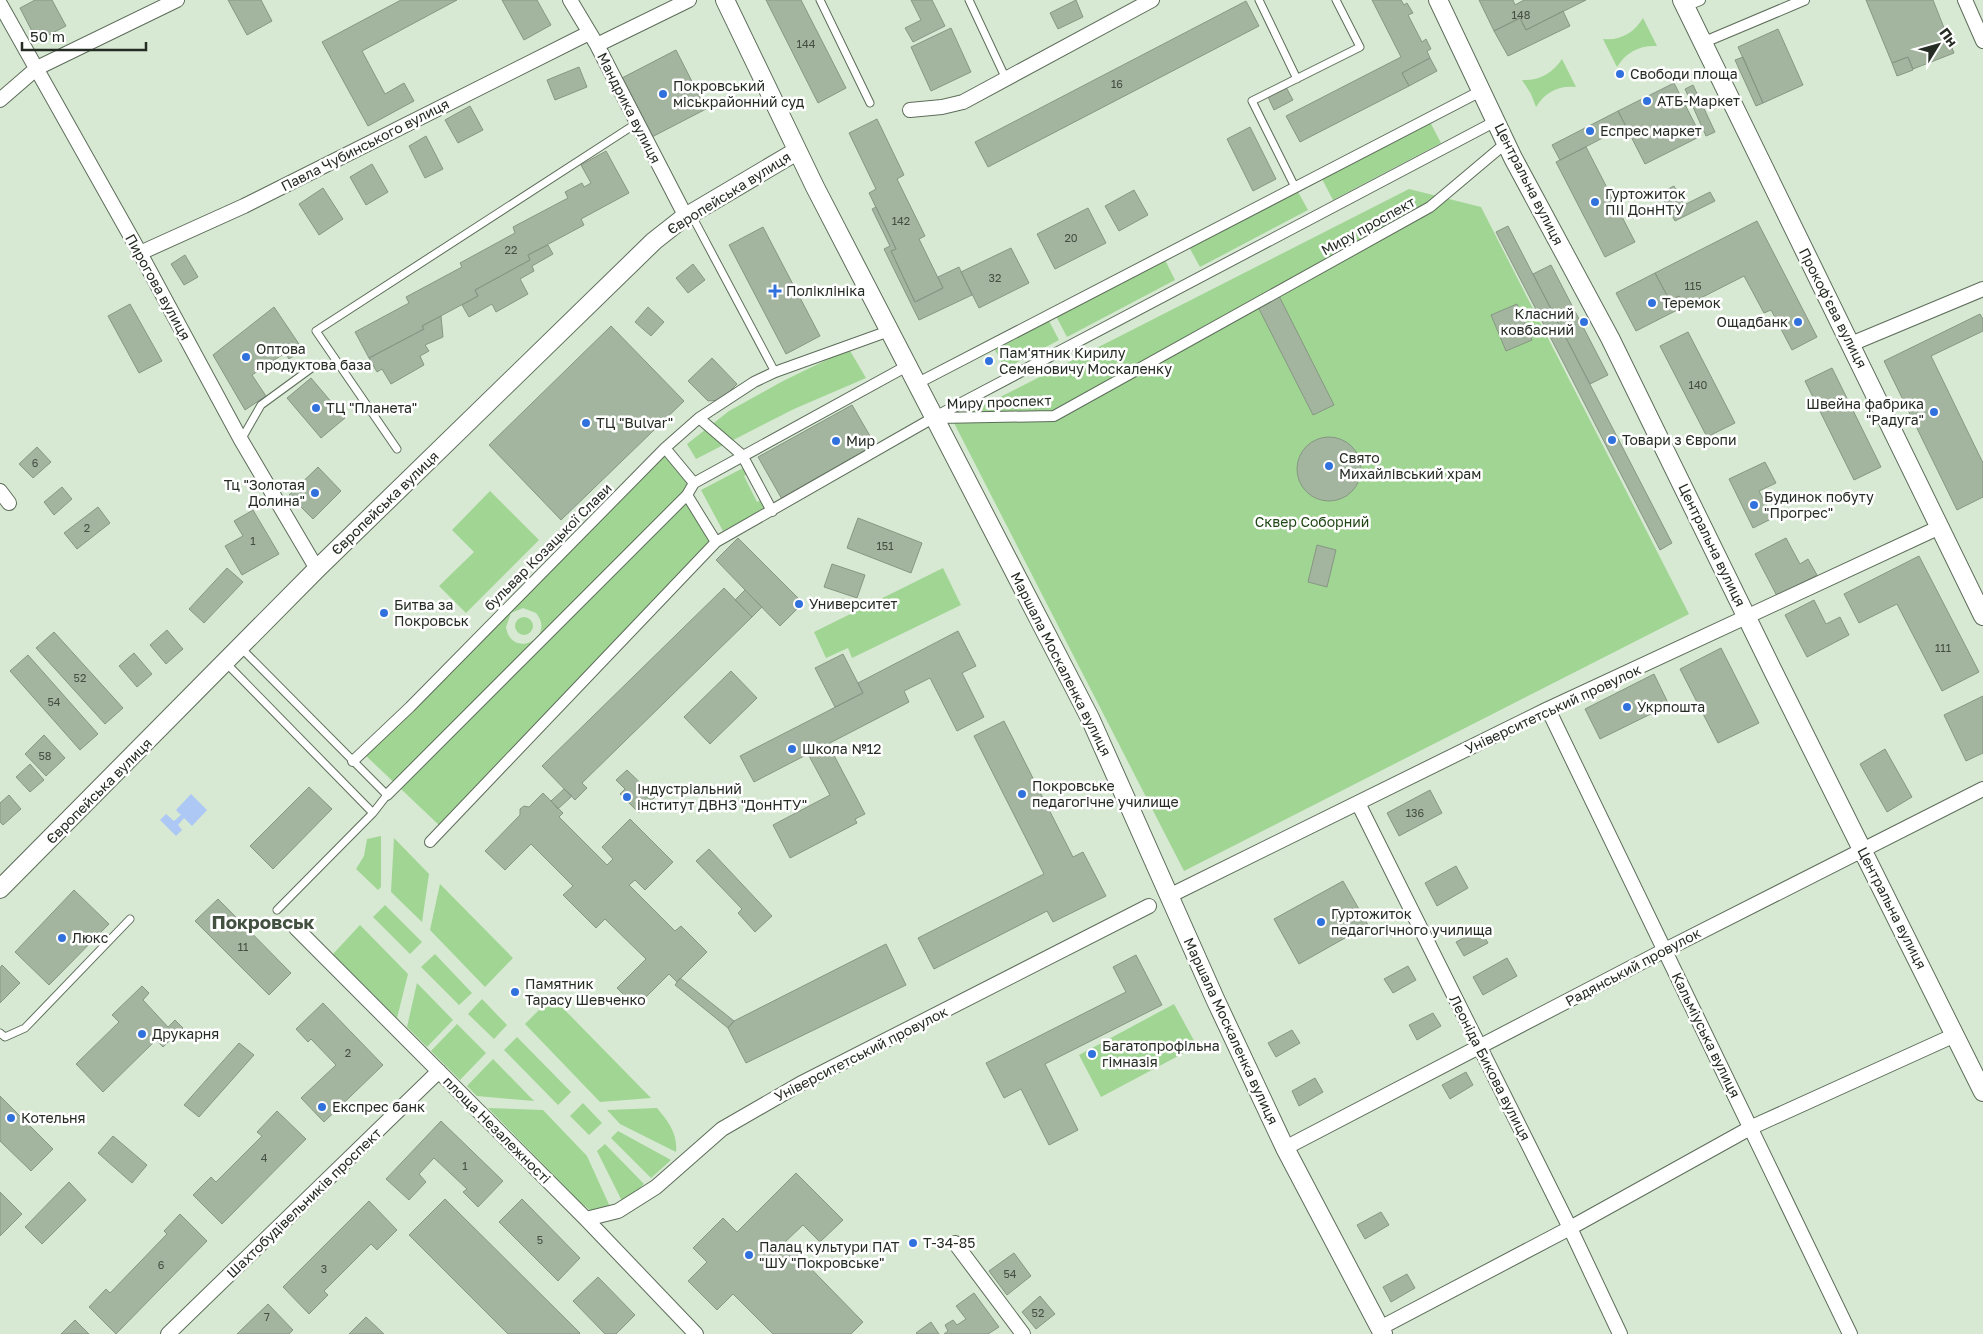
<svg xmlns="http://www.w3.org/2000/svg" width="1983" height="1334" viewBox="0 0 1983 1334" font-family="'Golos Text',sans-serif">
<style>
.green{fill:#a0d593;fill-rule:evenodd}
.water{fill:#adc8f5}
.building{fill:#a3b49f;stroke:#879783}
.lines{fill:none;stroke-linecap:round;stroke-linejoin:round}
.service-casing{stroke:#5d6d5a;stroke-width:9}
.pedestrian-casing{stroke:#5d6d5a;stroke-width:12}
.minor-casing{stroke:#5d6d5a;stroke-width:16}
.tertiary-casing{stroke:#5d6d5a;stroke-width:20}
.service{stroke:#fff;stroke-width:7}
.pedestrian{stroke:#fff;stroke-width:10}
.minor{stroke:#fff;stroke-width:14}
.tertiary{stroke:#fff;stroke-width:18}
.poi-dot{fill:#3071de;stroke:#fff;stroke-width:2}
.labels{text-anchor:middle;stroke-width:5;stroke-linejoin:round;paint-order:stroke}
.number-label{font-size:11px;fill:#444e42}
.poi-label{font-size:14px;fill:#252c23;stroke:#fff;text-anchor:start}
.street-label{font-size:14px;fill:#252c23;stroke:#fff}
.park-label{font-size:14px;fill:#204716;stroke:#fff}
.district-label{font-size:19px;font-weight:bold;fill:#435240;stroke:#fff}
</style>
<rect width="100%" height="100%" fill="#d7e9d3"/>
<!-- green -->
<path class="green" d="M1643,18L1657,46C1640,45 1626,52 1617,67L1603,39C1620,41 1634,33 1643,18Z
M1562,59L1576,87C1559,85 1545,92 1536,107L1531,94L1522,80C1539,81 1553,73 1562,59Z
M1430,122L1441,143L1333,200L1322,179Z
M1409,189L1481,207L1689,614L1184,871L953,421Z
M1297,190L1308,210L1200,267L1189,247Z
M1165,260L1175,280L1067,337L1056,316Z
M1048,319L1059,340L1005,369L994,348Z
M849,349L866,378L794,409L696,459L687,444L729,411L783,381Z
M665,448L694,483L687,495L716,542L440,826L364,754ZM523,608L536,613C557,638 511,660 506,627L511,613Z
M745,467L748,474L744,476L757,502L761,500L766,508L723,531L701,490Z
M490,491L539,540L466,613L439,586L474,552L452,530Z
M943,568L961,605L852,658L848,648L826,658L814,632Z
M515 626a9 9 0 1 1 18 0a9 9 0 1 1-18 0Z
M381,836V887L378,890L356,869L364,856L367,839Z
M394,838L429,874L422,922L391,892Z
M440,884L513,958L485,987L430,930Z
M385,905L422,942L410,954L373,917Z
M360,925L408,974L397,1018L333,954Z
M435,954L472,993L459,1005L421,967Z
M417,983L453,1020L427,1047L407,1027Z
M552,997L651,1098L600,1102L525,1024Z
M482,999L507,1025L494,1039L468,1014Z
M1174,1004L1197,1046L1101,1097L1079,1055Z
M457,1024L486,1053L460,1080L431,1051Z
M517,1037L571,1092L558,1105L504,1050Z
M493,1059L534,1101L477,1096L467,1086Z
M583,1103L602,1123L589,1135L570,1116Z
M488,1108L543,1110L587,1156L611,1209L590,1210L581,1203Z
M657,1108C668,1121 678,1134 676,1152L620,1124L607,1110Z
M618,1131L671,1160L651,1178L611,1138Z
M605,1144L644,1184L623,1203L597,1151Z"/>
<!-- water -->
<path class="water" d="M191,794L207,810L192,826L184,818L178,825L182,830L176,836L160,820L166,814L174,821L181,815L176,810Z"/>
<!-- building -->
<path class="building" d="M35,0H52L66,26L37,41L20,8Z
M228,0H261L272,21L247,35Z
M401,0H457L362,51L385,94L404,83L414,101L368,126L322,42Z
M502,0H537L551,25L524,40Z
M766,0H801L846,88L818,103Z
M911,0H932L945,26L913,42L905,28L921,20Z
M1076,0L1083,17L1058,29L1050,13Z
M1372,0H1401L1404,5L1407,3L1413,13L1408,15L1422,42L1426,39L1431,49L1427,51L1430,58L1402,73L1409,86L1300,142L1286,116L1401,57Z
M1479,0H1513L1515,5L1524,0H1586L1526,30L1520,18L1494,31Z
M1866,0H1933L1954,53L1913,69L1908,57L1892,63Z
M1246,1L1259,26L988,167L975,142Z
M1563,11L1570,26L1508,56L1494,31L1520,18L1526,30Z
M951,28L971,72L931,91L911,47Z
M1778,29L1803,85L1763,103L1738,47Z
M676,50L706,109L650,138L620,79Z
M1743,57L1763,103L1756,106L1735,60Z
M1908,57L1913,70L1897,76L1892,63Z
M1430,58L1437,71L1409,86L1402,73Z
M579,67L587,87L555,100L547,80Z
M1674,83L1701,136L1645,164L1618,111Z
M1693,85L1715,132L1706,136L1685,89Z
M1286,87L1293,100L1274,110L1268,97Z
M470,106L483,130L458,143L445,120Z
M1618,111L1626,126L1560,160L1552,145Z
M877,119L904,175L897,179L925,236L919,239L943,288L915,302L891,251L896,249L869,193L876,189L849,133Z
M1250,127L1276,179L1253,191L1227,139Z
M426,136L443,169L425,178L409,146Z
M1586,147L1635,242L1605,257L1556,162Z
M606,151L629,193L581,219L584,225L528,255L530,260L475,290L478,296L422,326L424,329L369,358L355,332L409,303L406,297L462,267L460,263L515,233L513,227L568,198L565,192L582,183L584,187L591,183L581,165Z
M372,164L388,192L366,205L350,177Z
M1674,186L1684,205L1710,192L1715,201L1675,221L1660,193Z
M323,188L343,219L319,235L299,204Z
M1134,190L1148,215L1119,231L1105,206Z
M876,207L896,249L891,251L915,302L943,288L938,277L959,267L972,295L919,320L884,249L890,246L872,209Z
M1088,208L1106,243L1055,269L1037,234Z
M1757,221L1817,337L1792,350L1771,310L1764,313L1744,276L1685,306L1679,296L1670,301L1655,273Z
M1508,226L1672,543L1660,550L1496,232Z
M763,227L820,336L786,354L729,245Z
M548,245L553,254L532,266L534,271L520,279L528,294L496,312L492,304L469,317L462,305L478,296L475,290L530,260L528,255Z
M1011,248L1029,283L979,308L961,272Z
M185,255L198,277L184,285L171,264Z
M693,264L705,280L688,293L676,278Z
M1551,265L1608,375L1590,384L1533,274Z
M1655,273L1670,301L1679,296L1685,306L1636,331L1616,293Z
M1279,296L1334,405L1313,415L1258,307Z
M130,304L162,361L139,373L108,316Z
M1517,304L1532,340L1506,351L1491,315Z
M274,307L303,350L289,359L285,353L252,375L266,396L245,410L213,355Z
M648,307L664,322L651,336L635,322Z
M1980,314L1983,319V331L1931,356L1983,463V497L1957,510L1884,361Z
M441,316L443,337L425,345L429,351L420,356L424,365L391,384L382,369L377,372L369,358L424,329L422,326Z
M611,326L684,401L561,520L489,445Z
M1688,332L1735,423L1707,437L1660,346Z
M712,358L737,384L721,400L708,401L688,381Z
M1832,368L1881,467L1854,480L1805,381Z
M311,378L345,418L321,438L287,398Z
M852,405L877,448L783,501L758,457Z
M1297 469a32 32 0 1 1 64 0a32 32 0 1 1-64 0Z
M37,447L51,462L33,478L19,464Z
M1765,462L1776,483L1759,491L1773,518L1753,528L1729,479Z
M318,467L341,491L313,519L289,495Z
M62,487L72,499L54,515L44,502Z
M98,507L110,523L77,549L64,533Z
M253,510L279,554L242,575L225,546L243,536L234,521Z
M858,518L922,543L911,573L847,548Z
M738,538L803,603L780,626L716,560Z
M1786,538L1800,564L1808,559L1817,575L1777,596L1755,554Z
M1317,545L1336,550L1327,587L1308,582Z
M1919,556L1979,672L1942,691L1897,604L1859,623L1844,594Z
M832,564L865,575L857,598L824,587Z
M227,568L243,582L204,623L189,609Z
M724,588L752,617L582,783L587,788L575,800L542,766Z
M745,590L762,607L752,617L735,600Z
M1814,600L1826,624L1840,617L1849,635L1807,657L1785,615Z
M167,630L183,649L166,664L150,645Z
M958,631L976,666L962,673L984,717L957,731L930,678L904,691L909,702L828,744L865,814L855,819L857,823L790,858L773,825L830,795L808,754L754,782L740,756L863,693L858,683Z
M54,632L123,708L105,724L36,648Z
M1721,648L1759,723L1718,743L1680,669Z
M134,653L152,674L137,687L119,666Z
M843,654L863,693L835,707L815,668Z
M28,655L98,734L80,750L10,671Z
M731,671L757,698L710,744L684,717Z
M1654,674L1669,705L1600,739L1585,709Z
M1983,696V753L1966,761L1944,715Z
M1004,721L1073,857L1083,852L1106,896L1053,922L1047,911L934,969L918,938L1044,874L974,736Z
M44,735L65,758L46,776L25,754Z
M1885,749L1912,797L1887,812L1860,764Z
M30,764L44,780L30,792L16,777Z
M627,770L655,797L639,813L620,794L625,789L616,780Z
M309,787L332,809L273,869L250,846Z
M564,789L572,796L558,809L551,801Z
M1430,790L1442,813L1399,836L1387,813Z
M543,793L563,813L559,817L607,865L613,859L602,847L630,819L673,862L645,890L635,880L629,885L675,931L681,926L707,952L677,982L669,974L636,1007L617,988L646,959L605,919L596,928L563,895L573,886L531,844L505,870L485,851L520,815V809L524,806L529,807Z
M9,795L21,809L3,825L0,822V803Z
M709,849L772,916L755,932L738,913L742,909L696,861Z
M1456,866L1468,888L1437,906L1425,883Z
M1343,881L1368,925L1299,964L1274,919Z
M74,890L109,924L49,985L15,952Z
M218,899L291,973L269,995L195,921Z
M1480,929L1488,943L1464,956L1456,942Z
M886,944L906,985L746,1063L728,1028L734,1021Z
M1136,955L1162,1005L1045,1064L1078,1130L1049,1145L1021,1089L1004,1098L986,1063L1126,992L1113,967Z
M1507,958L1517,976L1483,995L1473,977Z
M2,965L20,983L0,1003V968Z
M1408,966L1416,980L1393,993L1384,979Z
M680,978L734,1021L728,1028L675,985Z
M142,986L149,993L143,1000L168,1027L175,1020L183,1028L163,1047L156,1040L103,1092L76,1064L119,1022L112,1015Z
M323,1003L383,1065L324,1122L301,1098L336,1065L311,1039L308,1042L296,1029Z
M1433,1013L1441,1026L1417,1040L1409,1025Z
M1292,1030L1300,1043L1276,1057L1268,1043Z
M239,1043L254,1055L199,1117L184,1105Z
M1466,1072L1473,1085L1450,1099L1442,1085Z
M1315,1078L1323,1092L1299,1106L1292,1091Z
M0,1096L53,1149L31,1171L0,1141Z
M277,1111L306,1139L222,1224L193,1195L211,1177L216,1182L262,1136L257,1132Z
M441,1121L503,1181L478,1207L463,1192L467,1189L434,1158L419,1174L426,1182L409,1200L386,1179Z
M113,1136L147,1165L132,1183L98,1153Z
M796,1173L843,1220L820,1242L803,1225L785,1242L863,1322L851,1334H773L733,1294L717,1310L688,1281L707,1262L693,1248L723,1218L737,1232Z
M69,1182L86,1200L42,1244L25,1227Z
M0,1192L22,1214L0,1236Z
M445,1199L580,1333L579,1334H508L409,1235Z
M522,1199L580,1258L558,1281L499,1222Z
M369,1201L397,1230L377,1250L371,1244L324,1291L328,1295L309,1314L283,1287Z
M1381,1212L1389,1225L1365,1239L1357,1225Z
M180,1214L207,1241L116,1334L89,1307L106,1289L110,1293L167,1234L164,1231Z
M1014,1253L1031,1276L1007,1295L989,1271Z
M1407,1274L1415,1288L1391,1302L1383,1287Z
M598,1277L635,1315L616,1334H605L573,1301Z
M974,1293L999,1327L988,1334H944L948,1331L945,1325L953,1320L957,1325L966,1319L956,1306Z
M1040,1296L1055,1314L1036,1329L1022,1312Z
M268,1304L293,1330L289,1334H237Z
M366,1317L384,1334H349Z
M75,1320L89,1334H61Z
M931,1322L939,1334H917L916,1333Z"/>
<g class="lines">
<!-- service casing -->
<g class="service-casing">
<path id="service" d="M820,0L870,103
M969,0L1007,81
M1259,0L1297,79
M1295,187L1252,101L1360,47L1336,0
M691,214L775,372
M241,440L261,405L313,367L339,365
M397,449L316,331L637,123
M241,648L387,795L373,813L277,910
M226,663L373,813
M0,1033L5,1037L25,1028L130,919"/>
</g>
<!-- pedestrian casing -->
<g class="pedestrian-casing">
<path id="pedestrian" d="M1685,6L1700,0
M1702,43L1804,0
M916,384L1481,91
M699,418L742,455L772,511
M937,418L1054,416L1430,207L1506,143
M665,448L699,418L754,382L775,372L889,331
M694,483L907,366
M353,761L410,707L665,448L694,483L687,495
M387,795L687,495L716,542
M430,842L716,542L933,418L1496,121"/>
</g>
<!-- minor casing -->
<g class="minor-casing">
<path id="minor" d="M570,0L597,45L686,217
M1965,0L1983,41
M0,4L140,253L241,440L317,569
M597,45L689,0
M0,100L37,68L177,0
M910,110L942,107L963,102L1152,0
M140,253L244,206L589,33
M1851,344L1983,289
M0,491L9,503
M1548,709L1850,1334
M1358,803L1570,1228L1620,1334
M1169,896L1548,709L1940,527
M296,928L586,1219L696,1334
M1285,1148L1665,950L1983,789
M586,1219L618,1211L656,1187L722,1129L800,1084L1149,906
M955,1243L1023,1334
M1380,1328L1570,1228L1752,1127L1955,1035
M168,1334L439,1071"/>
</g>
<!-- tertiary casing -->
<g class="tertiary-casing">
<path id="tertiary" d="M725,0L815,187L1090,718L1216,1001L1285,1148L1383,1334
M1438,0L1513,158L1610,338L1774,673L1983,1092
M1682,0L1983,616
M0,889L317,569L654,241L682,219L797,151"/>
</g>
<!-- service -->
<use href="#service" class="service"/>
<!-- pedestrian -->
<use href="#pedestrian" class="pedestrian"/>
<!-- minor -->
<use href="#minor" class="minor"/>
<!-- tertiary -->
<use href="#tertiary" class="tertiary"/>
</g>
<!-- markers -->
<g class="poi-dot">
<circle cx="1620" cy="74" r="5"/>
<circle cx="663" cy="94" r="5"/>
<circle cx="1647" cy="101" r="5"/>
<circle cx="1590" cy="131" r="5"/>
<circle cx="1595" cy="202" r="5"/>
<path d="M772.5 283.5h5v5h5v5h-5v5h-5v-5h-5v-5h5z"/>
<circle cx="1652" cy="303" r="5"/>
<circle cx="1584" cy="322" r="5"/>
<circle cx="1798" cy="322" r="5"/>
<circle cx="246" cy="357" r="5"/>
<circle cx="989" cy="361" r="5"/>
<circle cx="316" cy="408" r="5"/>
<circle cx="1934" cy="412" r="5"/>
<circle cx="586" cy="423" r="5"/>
<circle cx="1612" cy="440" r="5"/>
<circle cx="836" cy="441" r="5"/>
<circle cx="1329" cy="466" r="5"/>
<circle cx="315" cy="493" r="5"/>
<circle cx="1754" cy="505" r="5"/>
<circle cx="799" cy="604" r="5"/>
<circle cx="384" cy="613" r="5"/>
<circle cx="1627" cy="707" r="5"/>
<circle cx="792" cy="749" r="5"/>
<circle cx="1022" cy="794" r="5"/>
<circle cx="627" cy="797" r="5"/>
<circle cx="1321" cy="922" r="5"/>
<circle cx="62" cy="938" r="5"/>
<circle cx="515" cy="992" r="5"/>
<circle cx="142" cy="1034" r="5"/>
<circle cx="1092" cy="1054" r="5"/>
<circle cx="322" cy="1107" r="5"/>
<circle cx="11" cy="1118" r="5"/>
<circle cx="913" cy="1243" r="5"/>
<circle cx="749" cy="1255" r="5"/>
</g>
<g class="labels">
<!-- number labels -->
<g class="number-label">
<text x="1521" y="19">148</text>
<text x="806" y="48">144</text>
<text x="1117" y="88">16</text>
<text x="901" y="225">142</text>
<text x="1071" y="242">20</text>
<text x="511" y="254">22</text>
<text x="995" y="282">32</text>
<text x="1693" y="290">115</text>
<text x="1698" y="389">140</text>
<text x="35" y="467">6</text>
<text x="87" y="532">2</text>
<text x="253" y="545">1</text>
<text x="885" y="550">151</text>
<text x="1943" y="652">111</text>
<text x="80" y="682">52</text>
<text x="54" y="706">54</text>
<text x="45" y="760">58</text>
<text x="1415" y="817">136</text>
<text x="243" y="951">11</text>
<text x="348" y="1057">2</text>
<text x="264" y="1162">4</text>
<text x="465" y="1170">1</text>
<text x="540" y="1244">5</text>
<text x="161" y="1269">6</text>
<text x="324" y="1273">3</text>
<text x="1010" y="1278">54</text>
<text x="1038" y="1317">52</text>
<text x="267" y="1321">7</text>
</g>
<!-- poi labels -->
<g class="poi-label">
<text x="1630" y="79">Свободи площа</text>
<text x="673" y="91">Покровський<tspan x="673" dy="16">міськрайонний суд</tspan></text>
<text x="1657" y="106">АТБ-Маркет</text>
<text x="1600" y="136">Еспрес маркет</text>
<text x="1605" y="199">Гуртожиток<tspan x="1605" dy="16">ПІІ ДонНТУ</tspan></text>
<text x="786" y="296">Поліклініка</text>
<text x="1662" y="308">Теремок</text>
<text x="1574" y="319" text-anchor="end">Класний<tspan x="1574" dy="16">ковбасний</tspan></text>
<text x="1788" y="327" text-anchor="end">Ощадбанк</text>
<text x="256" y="354">Оптова<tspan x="256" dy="16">продуктова база</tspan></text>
<text x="999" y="358">Пам'ятник Кирилу<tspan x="999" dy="16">Семеновичу Москаленку</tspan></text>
<text x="1924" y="409" text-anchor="end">Швейна фабрика<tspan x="1924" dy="16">"Радуга"</tspan></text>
<text x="326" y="413">ТЦ "Планета"</text>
<text x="596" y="428">ТЦ "Bulvar"</text>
<text x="1622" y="445">Товари з Європи</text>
<text x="846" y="446">Мир</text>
<text x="1339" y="463">Свято<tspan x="1339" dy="16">Михайлівський храм</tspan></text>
<text x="305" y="490" text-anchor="end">Тц "Золотая<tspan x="305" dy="16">Долина"</tspan></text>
<text x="1764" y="502">Будинок побуту<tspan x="1764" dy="16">"Прогрес"</tspan></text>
<text x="809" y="609">Университет</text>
<text x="394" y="610">Битва за<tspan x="394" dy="16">Покровськ</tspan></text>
<text x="1637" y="712">Укрпошта</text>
<text x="802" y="754">Школа №12</text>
<text x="1032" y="791">Покровське<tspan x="1032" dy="16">педагогічне училище</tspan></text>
<text x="637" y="794">Індустріальний<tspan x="637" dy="16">інститут ДВНЗ "ДонНТУ"</tspan></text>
<text x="1331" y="919">Гуртожиток<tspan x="1331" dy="16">педагогічного училища</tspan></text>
<text x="72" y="943">Люкс</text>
<text x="525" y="989">Памятник<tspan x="525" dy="16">Тарасу Шевченко</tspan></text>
<text x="152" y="1039">Друкарня</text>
<text x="1102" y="1051">Багатопрофільна<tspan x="1102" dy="16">гімназія</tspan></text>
<text x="332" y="1112">Експрес банк</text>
<text x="21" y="1123">Котельня</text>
<text x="923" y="1248">Т-34-85</text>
<text x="759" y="1252">Палац культури ПАТ<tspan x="759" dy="16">"ШУ "Покровське"</tspan></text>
</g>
<!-- street labels -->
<g class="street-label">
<text transform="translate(629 108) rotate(63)" y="5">Мандрика вулиця</text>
<text transform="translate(365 145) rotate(-27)" y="5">Павла Чубинського вулиця</text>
<text transform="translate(1529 184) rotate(63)" y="5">Центральна вулиця</text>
<text transform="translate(729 193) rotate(-32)" y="5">Європейська вулиця</text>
<text transform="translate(1368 226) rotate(-29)" y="5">Миру проспект</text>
<text transform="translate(158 287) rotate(61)" y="5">Пирогова вулиця</text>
<text transform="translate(1833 308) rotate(63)" y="5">Прокоф'єва вулиця</text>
<text transform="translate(999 402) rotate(-2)" y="5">Миру проспект</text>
<text transform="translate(385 503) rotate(-44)" y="5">Європейська вулиця</text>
<text transform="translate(1712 545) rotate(64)" y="5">Центральна вулиця</text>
<text transform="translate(548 547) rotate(-45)" y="5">бульвар Козацької Слави</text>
<text transform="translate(1061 664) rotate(63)" y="5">Маршала Москаленка вулиця</text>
<text transform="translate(1553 709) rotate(-25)" y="5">Університетський провулок</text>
<text transform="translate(99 791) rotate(-45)" y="5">Європейська вулиця</text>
<text transform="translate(1892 908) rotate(63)" y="5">Центральна вулиця</text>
<text transform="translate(1633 967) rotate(-28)" y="5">Радянський провулок</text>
<text transform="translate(1231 1031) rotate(65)" y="5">Маршала Москаленка вулиця</text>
<text transform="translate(1706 1035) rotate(64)" y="5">Кальміуська вулиця</text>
<text transform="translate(861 1054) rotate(-27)" y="5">Університетський провулок</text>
<text transform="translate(1490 1068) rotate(63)" y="5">Леоніда Бикова вулиця</text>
<text transform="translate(497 1130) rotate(45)" y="5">площа Незалежності</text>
<text transform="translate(304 1203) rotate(-44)" y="5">Шахтобудівельників проспект</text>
</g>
<!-- park labels -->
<g class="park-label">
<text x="1312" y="527">Сквер Соборний</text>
</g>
<!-- district labels -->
<g class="district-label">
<text x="263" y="929">Покровськ</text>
</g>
</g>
<!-- north arrow -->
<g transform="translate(1938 45) rotate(53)" stroke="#ffffff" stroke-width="4" paint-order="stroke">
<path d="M0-4L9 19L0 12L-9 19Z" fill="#252c23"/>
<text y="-8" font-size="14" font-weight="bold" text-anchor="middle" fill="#252c23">Пн</text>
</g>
<!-- scale -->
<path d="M22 42v8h124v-8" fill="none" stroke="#252c23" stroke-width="2.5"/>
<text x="30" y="42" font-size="15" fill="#252c23" stroke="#ffffff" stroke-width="4" paint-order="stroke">50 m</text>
</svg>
